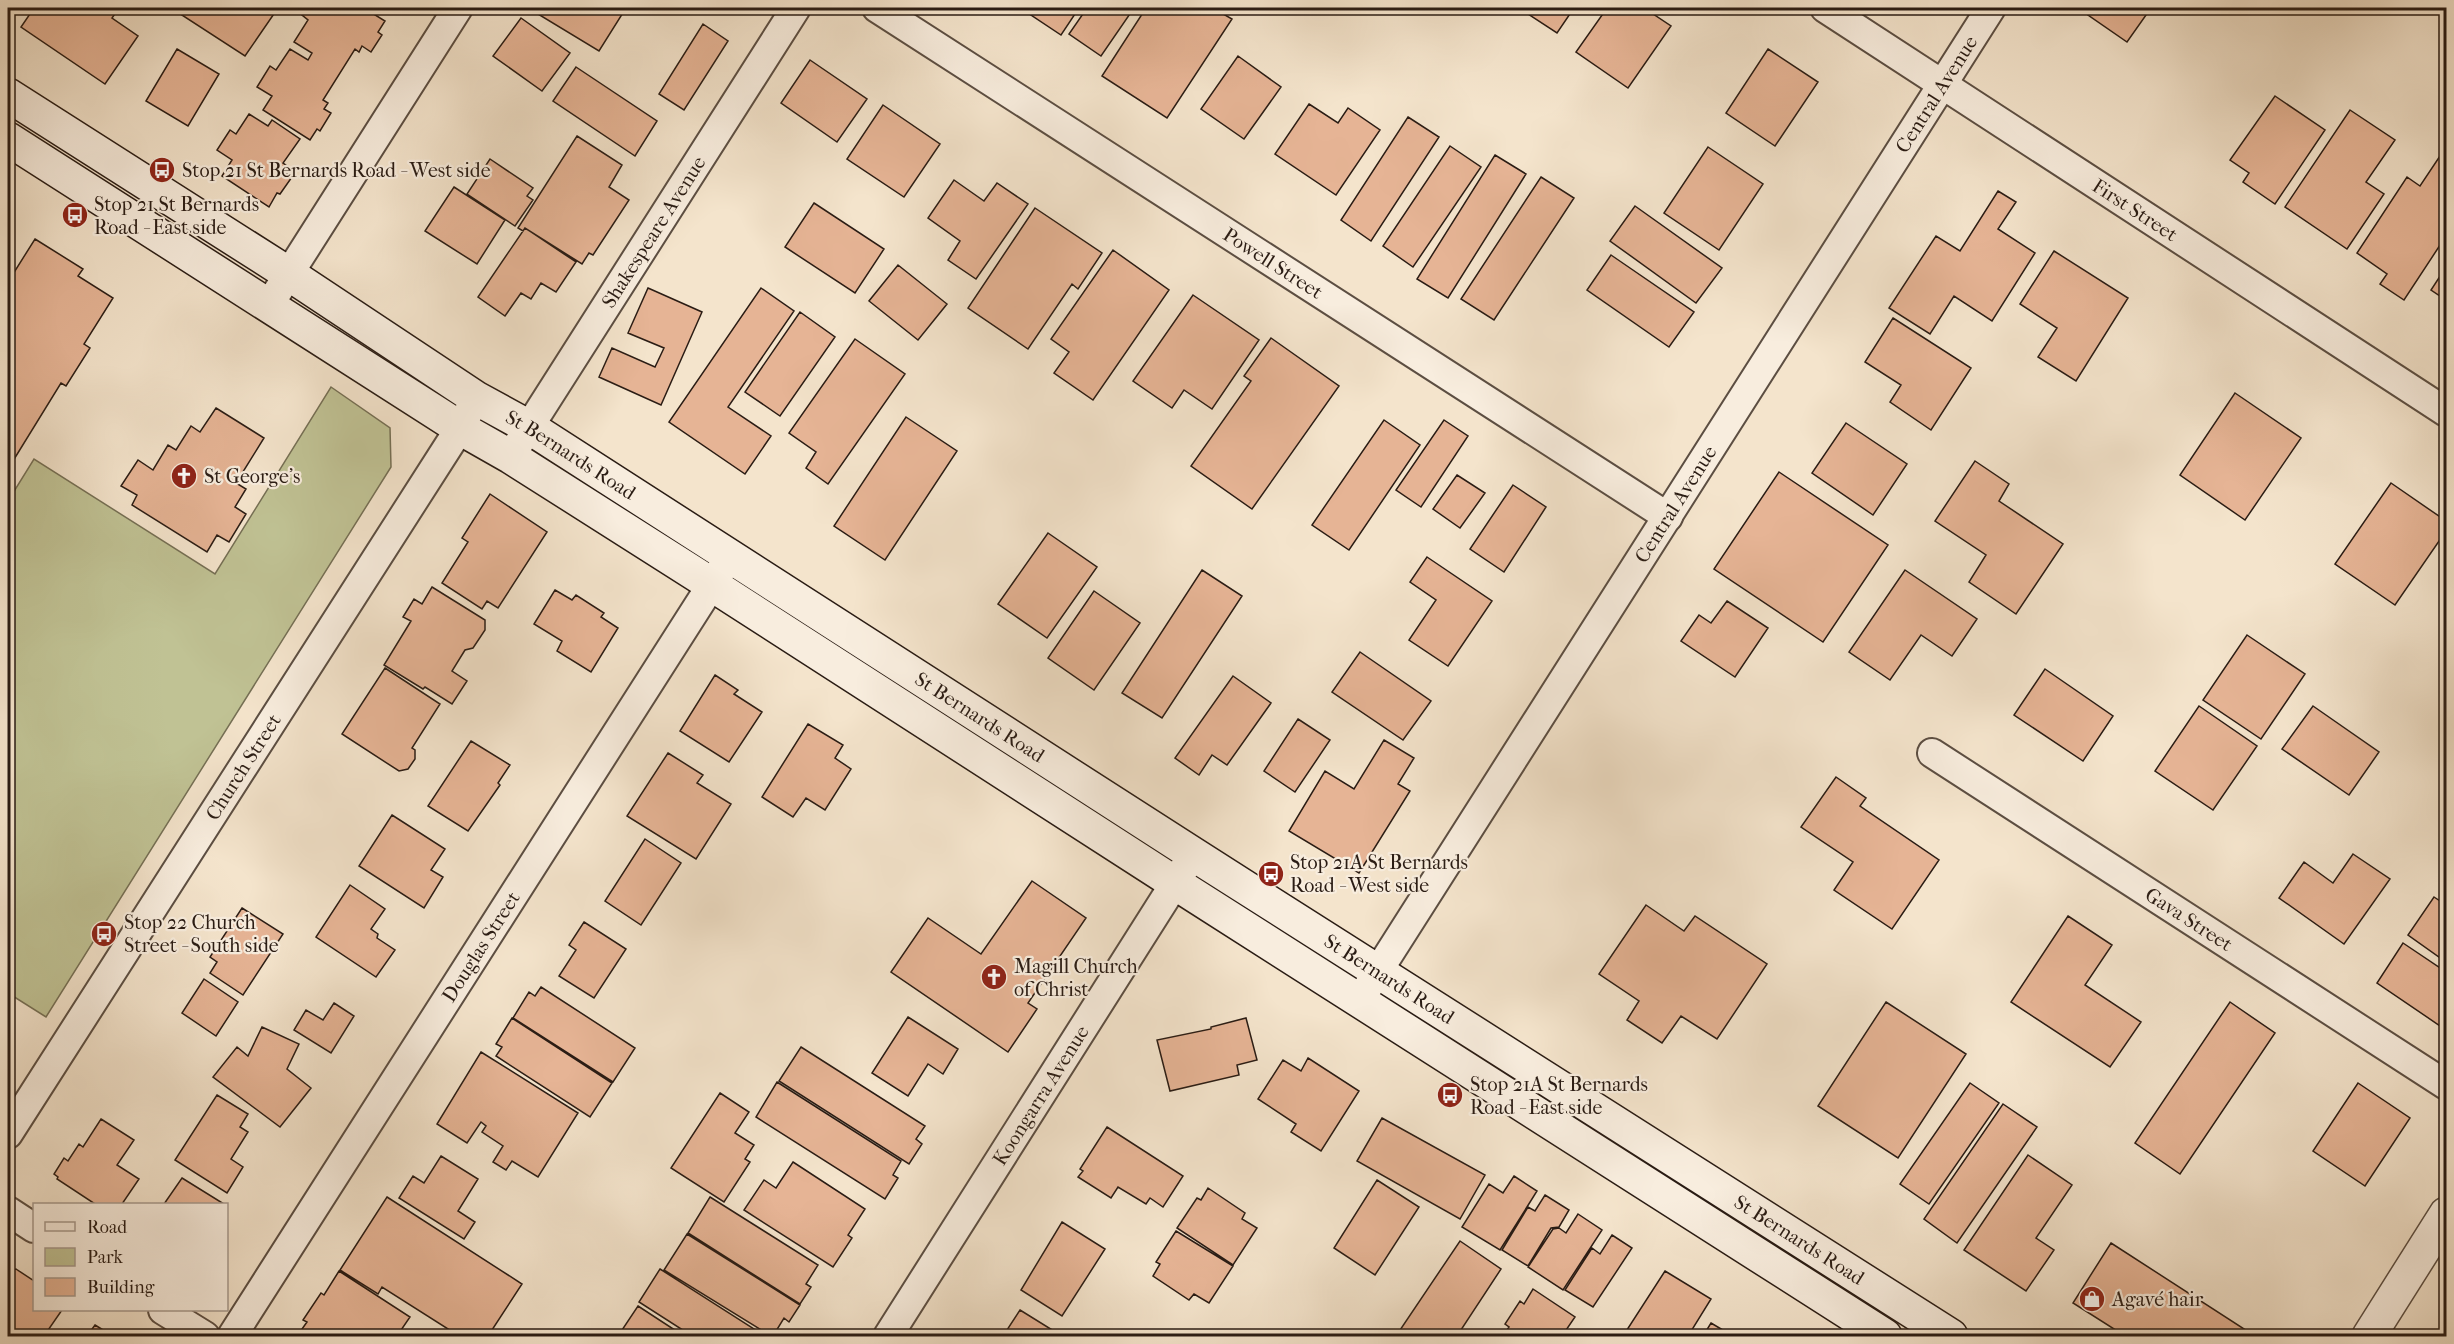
<svg xmlns="http://www.w3.org/2000/svg" width="2454" height="1344" viewBox="0 0 2454 1344" font-family="'IM FELL French Canon',serif">
<style>
.green{fill:#c0c294;stroke:#756f54;stroke-width:1.5}
.building{fill:#e6b495;stroke:#2a1c14;stroke-width:1.5}
.lines{fill:none;stroke-linecap:round;stroke-linejoin:round}
.minor-casing{stroke:#5c4e42;stroke-width:32}
.tertiary-casing{stroke:#5c4e42;stroke-width:36}
.secondary-casing{stroke:#2a1c14;stroke-width:36}
.minor{stroke:#f8edde;stroke-width:28}
.tertiary{stroke:#f8edde;stroke-width:33}
.secondary{stroke:#f8edde;stroke-width:33}
.labels{text-anchor:middle;stroke-width:4.5;stroke-linejoin:round;paint-order:stroke}
.street-label{font-size:20px;fill:#2a1c14;stroke:#f8edde}
.poi-label{font-size:20px;fill:#2a1c14;stroke:#f8edde;text-anchor:start}
</style>
<rect width="100%" height="100%" fill="#f4e4cc"/>
<filter id="stains"><feTurbulence type="fractalNoise" baseFrequency=".00333" numOctaves="4"/><feColorMatrix values="0 0 0 0 .2 0 0 0 0 .09 0 0 0 0 .02 0 0 0 .5 -.17"/></filter>
<radialGradient id="worn" r=".72"><stop offset=".6" stop-color="#630" stop-opacity="0"/><stop offset="1" stop-color="#630" stop-opacity=".3"/></radialGradient>
<!-- green -->
<path class="green" d="M331,387L390,428L391,467L46,1017L8,993V501L34,459L215,574Z"/>
<!-- building -->
<path class="building" d="M34,8H119L112,18L138,36L105,84L21,27Z
M171,8H278L245,56Z
M307,8H364L385,21L378,32L382,35L371,52L362,46L359,52L355,49L323,100L328,103L324,109L331,113L320,131L317,129L310,140L263,110L272,96L257,87L270,66L276,70L290,49L308,60L312,53L294,42L308,20L302,15Z
M528,8H626L599,51Z
M1032,8H1079L1061,35L1028,13Z
M1087,8H1134L1101,56L1069,34Z
M1146,8H1213L1232,19L1167,118L1102,76Z
M1519,8H1574L1557,33Z
M1607,8H1644L1671,26L1628,88L1576,52Z
M2093,8H2151L2127,42L2088,15Z
M521,18L570,53L542,91L493,56Z
M703,24L728,41L684,110L659,94Z
M177,49L219,74L188,126L146,101Z
M1768,49L1818,82L1775,146L1726,113Z
M1238,56L1281,87L1244,139L1201,109Z
M810,60L867,99L837,142L781,103Z
M576,67L657,121L635,156L553,101Z
M2275,96L2325,130L2275,204L2243,182L2249,173L2230,160Z
M1309,104L1338,123L1348,108L1380,130L1336,195L1275,154Z
M883,105L940,144L904,197L847,159Z
M2350,110L2395,140L2366,182L2384,194L2347,249L2285,207Z
M249,114L268,126L272,120L300,139L283,163L287,166L283,171L292,177L280,194L277,193L269,207L222,176L232,160L217,150L230,130L236,134Z
M1408,117L1439,137L1371,241L1341,220Z
M577,136L622,165L609,187L629,200L593,255L589,253L582,264L525,228L523,231L518,228Z
M1450,146L1481,167L1413,267L1383,246Z
M1708,147L1763,184L1719,250L1664,213Z
M2446,147V236L2404,300L2380,284L2387,274L2357,253L2407,177L2420,186Z
M1495,155L1526,174L1448,298L1417,279Z
M490,159L533,188L527,196L533,200L515,226L467,194Z
M1541,177L1574,198L1494,320L1461,299Z
M954,180L984,201L997,183L1028,204L976,279L948,260L960,241L928,218Z
M454,187L505,220L477,264L425,231Z
M1998,191L2016,202L1998,229L2035,253L1992,321L1954,296L1930,334L1889,308L1936,236L1960,251Z
M814,203L884,249L855,293L785,247Z
M1635,206L1722,268L1696,303L1610,241Z
M1035,208L1102,253L1078,289L1072,284L1028,349L968,308Z
M525,228L576,262L556,292L541,283L531,299L521,293L505,316L478,297Z
M35,239L83,269L78,276L113,298L84,344L90,348L66,386L61,383L8,469V282Z
M1113,250L1169,290L1093,400L1054,373L1069,352L1051,339Z
M2054,251L2128,298L2076,381L2038,357L2057,328L2020,304Z
M1611,255L1694,312L1669,347L1587,290Z
M898,265L947,304L918,340L869,301Z
M2446,267V300L2431,290Z
M648,288L702,312L661,405L599,377L612,348L655,367L664,348L628,333Z
M761,288L794,311L728,407L771,436L745,474L669,422Z
M1193,295L1259,340L1212,409L1184,390L1172,408L1133,381Z
M800,312L835,337L780,416L745,392Z
M1893,318L1971,368L1931,430L1890,402L1901,385L1865,362Z
M1271,338L1339,386L1252,509L1191,466L1251,381L1244,376Z
M855,339L905,374L828,484L806,468L816,452L789,433Z
M2235,393L2301,438L2245,520L2180,475Z
M216,408L264,438L236,483L246,489L235,507L246,514L229,542L217,535L207,552L132,505L137,495L121,486L138,460L153,470L168,445L176,450L191,426L200,432Z
M906,417L957,451L885,560L834,526Z
M1384,420L1420,445L1349,550L1312,525Z
M1444,420L1468,436L1421,507L1396,490Z
M1846,423L1907,464L1873,515L1812,473Z
M1975,461L2009,484L1999,501L2063,544L2016,614L1969,582L1986,555L1935,521Z
M1779,472L1888,545L1823,642L1714,569Z
M1457,475L1485,493L1460,528L1433,509Z
M2391,483L2446,521V531L2395,605L2335,564Z
M1513,485L1546,507L1504,572L1470,549Z
M490,494L547,532L498,608L487,601L482,609L442,583L468,542L462,538Z
M1048,533L1097,567L1047,638L998,604Z
M1427,557L1492,601L1448,666L1409,640L1436,600L1410,582Z
M1202,570L1242,596L1162,718L1122,693Z
M1905,570L1977,619L1952,656L1921,635L1890,680L1849,652Z
M432,587L485,620V630L473,648L465,650L452,671L467,681L452,704L425,687L423,689L384,665L411,621L403,617L414,599L422,604Z
M555,590L572,600L576,595L604,613L601,617L618,628L591,672L557,651L562,641L534,624Z
M1094,591L1140,623L1094,690L1048,658Z
M1727,601L1768,628L1735,677L1681,641L1699,615L1711,623Z
M2247,635L2305,674L2261,739L2203,700Z
M1360,652L1431,701L1403,740L1332,692Z
M385,668L440,704L412,748L415,750V759L408,769L399,771L342,734Z
M2045,669L2113,716L2083,761L2014,715Z
M715,675L738,690L734,694L762,712L729,762L680,731Z
M1233,676L1271,703L1227,765L1212,755L1199,775L1175,758Z
M2199,706L2257,746L2213,810L2155,771Z
M2313,706L2379,752L2349,795L2282,749Z
M1298,719L1330,740L1295,792L1264,771Z
M808,724L843,745L835,758L851,769L825,810L806,798L793,817L762,797Z
M1384,740L1414,758L1398,784L1410,791L1359,873L1289,831L1325,771L1354,789Z
M471,741L510,765L498,783L500,785L468,831L428,806Z
M668,753L703,775L697,783L731,804L696,859L627,816Z
M1836,777L1866,798L1860,806L1939,860L1892,929L1834,890L1853,862L1801,827Z
M392,815L445,849L431,870L443,877L424,908L359,866Z
M645,839L681,863L641,925L605,901Z
M2353,854L2390,879L2344,944L2279,898L2304,862L2333,883Z
M1032,881L1086,918L1028,1003L1037,1009L1008,1052L891,972L928,918L981,954Z
M350,885L385,909L371,929L378,934L377,938L395,950L376,977L316,937Z
M2434,897L2446,905V962L2408,935Z
M1646,905L1684,931L1695,916L1767,964L1717,1039L1681,1016L1662,1043L1627,1020L1639,1001L1599,974Z
M242,908L283,934L243,995L210,973L217,962L210,957Z
M2068,916L2112,945L2085,985L2141,1022L2110,1067L2011,1002Z
M584,922L626,949L594,998L559,976L576,950L569,945Z
M2403,943L2446,972V1030L2377,983Z
M204,979L238,1002L216,1036L182,1013Z
M541,987L635,1048L613,1082L513,1018L529,992L535,996Z
M1886,1002L1966,1054L1898,1158L1818,1106Z
M2230,1002L2275,1033L2180,1174L2135,1143Z
M334,1003L354,1016L331,1053L294,1030L306,1010L323,1020Z
M908,1017L958,1049L943,1074L928,1064L908,1096L872,1073Z
M512,1018L612,1083L590,1117L496,1056L502,1047L496,1044Z
M1246,1018L1257,1060L1237,1065L1239,1075L1170,1091L1157,1040L1211,1029V1027Z
M262,1027L299,1044L287,1069L311,1088L280,1127L213,1077L237,1047L248,1056Z
M801,1047L925,1126L916,1139L922,1144L909,1164L779,1081Z
M481,1052L578,1113L538,1177L512,1161L506,1170L493,1162L503,1146L482,1132L486,1126L481,1122L467,1143L437,1124Z
M1308,1058L1359,1091L1321,1151L1291,1132L1296,1124L1258,1099L1283,1060L1301,1071Z
M777,1082L901,1161L893,1175L898,1178L885,1199L756,1117Z
M1970,1083L1999,1103L1929,1204L1900,1184Z
M2358,1083L2410,1118L2365,1186L2313,1151Z
M720,1093L749,1112L735,1133L754,1145L745,1159L750,1162L724,1202L671,1168Z
M217,1095L248,1114L240,1127L248,1132L231,1159L243,1167L227,1193L175,1160Z
M2003,1104L2037,1127L1957,1243L1924,1219Z
M1382,1118L1485,1175L1460,1219L1357,1161Z
M101,1119L134,1140L117,1165L139,1179L122,1204H95L57,1179L58,1177L54,1174L64,1158L68,1161L79,1144L83,1147Z
M1107,1127L1183,1176L1163,1207L1150,1198L1146,1204L1118,1187L1111,1198L1078,1177L1083,1171L1080,1169Z
M2028,1155L2072,1185L2036,1238L2054,1250L2026,1291L1964,1250Z
M441,1156L478,1179L458,1211L475,1222L464,1239L399,1198L413,1176L424,1183Z
M793,1162L865,1209L848,1235L852,1238L833,1267L744,1210L764,1180L776,1188Z
M1514,1176L1537,1191L1500,1250L1462,1227L1489,1184L1503,1193Z
M182,1178L224,1204H164Z
M1377,1180L1419,1207L1375,1275L1334,1248Z
M1208,1188L1245,1213L1242,1219L1257,1228L1233,1265L1177,1228L1197,1198L1201,1200Z
M1545,1195L1569,1210L1559,1227L1551,1228L1528,1266L1502,1250L1528,1207L1535,1211Z
M387,1197L522,1284L492,1330L484,1336H459L382,1287L378,1294L340,1270Z
M710,1197L818,1265L806,1284L811,1287L800,1304L688,1233Z
M1578,1214L1602,1230L1563,1290L1528,1267L1553,1229L1559,1228L1566,1233Z
M1062,1222L1105,1249L1062,1316L1021,1290Z
M1176,1231L1233,1266L1209,1303L1194,1294L1189,1300L1153,1276L1160,1264L1156,1262Z
M687,1234L800,1305L789,1322L784,1318L773,1336H771L664,1270Z
M1612,1235L1632,1248L1593,1307L1565,1290L1592,1248L1600,1254Z
M1460,1241L1501,1269L1457,1336H1396Z
M2111,1243L2255,1336H2125L2073,1303Z
M16,1269L34,1281V1310H62L44,1336H38L32,1332L20,1336H8V1270Z
M660,1269L765,1336H692L639,1302Z
M339,1271L410,1317L397,1336H314L302,1329L307,1322L303,1320L321,1293L324,1295Z
M1665,1271L1711,1299L1690,1333L1686,1330L1682,1336H1623Z
M1533,1289L1575,1317L1562,1336H1503L1509,1327L1505,1324L1520,1301L1524,1304Z
M638,1306L684,1336H618Z
M1020,1310L1062,1336H1003Z
M1711,1323L1733,1336H1703Z
M95,1325L113,1336H87Z"/>
<g class="lines">
<!-- minor casing -->
<g class="minor-casing">
<g id="minor">
<path id="s1" d="M877,8L1668,517"/>
<path id="s2" d="M1825,8L2446,412"/>
<path d="M269,305L458,8"/>
<path id="s3" d="M517,446L796,8"/>
<path id="s4" d="M1932,753L2446,1085"/>
<path id="s5" d="M1366,990L1991,8"/>
<path id="s6" d="M8,1134L460,428L476,398"/>
<path d="M8,1211L34,1228"/>
<path d="M163,1310L205,1336"/>
<path id="s7" d="M232,1336L730,556"/>
<path id="s8" d="M888,1336L1187,864"/>
</g>
</g>
<!-- tertiary casing -->
<g class="tertiary-casing">
<path id="tertiary" d="M2369,1336L2446,1214"/>
</g>
<!-- secondary casing -->
<g class="secondary-casing">
<g id="secondary">
<path id="s9" d="M8,95L289,274L476,398L529,427L1193,854L1951,1336"/>
<path d="M8,139L460,428L511,457L711,584L1175,883L1885,1336"/>
</g>
</g>
<!-- minor -->
<use href="#minor" class="minor"/>
<!-- tertiary -->
<use href="#tertiary" class="tertiary"/>
<!-- secondary -->
<use href="#secondary" class="secondary"/>
</g>
<!-- icons -->
<defs>
<g id="bus-disc" transform="scale(1.35)"><circle r="9.5" fill="#8f2418" stroke="#f8edde"/><path d="M-5-6H5V4H4V6H2V4H-2V6H-4V4H-5ZM-3.5-4V0h7V-4ZM-3.5 1.2v1.5H-2V1.2ZM2 1.2v1.5H3.5V1.2Z" fill="#fff"/></g>
<g id="church-disc" transform="scale(1.35)"><circle r="9.5" fill="#8f2418" stroke="#f8edde"/><path d="M-1.2-6h2.4v3.5h3.3v2.4h-3.3V6h-2.4V-.1h-3.3v-2.4h3.3Z" fill="#fff"/></g>
<g id="shop-disc" transform="scale(1.35)"><circle r="9.5" fill="#8f2418" stroke="#f8edde"/><path d="M-5-2.5h2.3a2.7 3.5 0 0 1 5.4 0H5L5.5 6h-11ZM-1.5-2.5h3a1.5 2.3 0 0 0-3 0Z" fill="#fff"/></g>
</defs>
<g fill-rule="evenodd">
<use href="#bus-disc" x="162" y="170"/>
<use href="#bus-disc" x="75" y="215"/>
<use href="#church-disc" x="184" y="476"/>
<use href="#bus-disc" x="1271" y="874"/>
<use href="#bus-disc" x="104" y="934"/>
<use href="#church-disc" x="994" y="977"/>
<use href="#bus-disc" x="1450" y="1095"/>
<use href="#shop-disc" x="2092" y="1299"/>
</g>
<g class="labels">
<!-- street labels -->
<g class="street-label">
<text dy="7" stroke="none"><textPath href="#s5" startOffset="1062">Central Avenue</textPath></text>
<text dy="7" stroke="none"><textPath href="#s2" startOffset="370">First Street</textPath></text>
<text dy="7" stroke="none"><textPath href="#s3" startOffset="254">Shakespeare Avenue</textPath></text>
<text dy="7" stroke="none"><textPath href="#s1" startOffset="471">Powell Street</textPath></text>
<text dy="7" stroke="none"><textPath href="#s9" startOffset="668">St Bernards Road</textPath></text>
<text dy="7" stroke="none"><textPath href="#s5" startOffset="576">Central Avenue</textPath></text>
<text dy="7" stroke="none"><textPath href="#s9" startOffset="1154">St Bernards Road</textPath></text>
<text dy="7" stroke="none"><textPath href="#s6" startOffset="436">Church Street</textPath></text>
<text dy="7" stroke="none"><textPath href="#s4" startOffset="306">Gava Street</textPath></text>
<text dy="7" stroke="none"><textPath href="#s7" startOffset="462">Douglas Street</textPath></text>
<text dy="7" stroke="none"><textPath href="#s9" startOffset="1640">St Bernards Road</textPath></text>
<text dy="7" stroke="none"><textPath href="#s8" startOffset="285">Koongarra Avenue</textPath></text>
<text dy="7" stroke="none"><textPath href="#s9" startOffset="2126">St Bernards Road</textPath></text>
</g>
<!-- poi labels -->
<g class="poi-label">
<text x="182" y="177">Stop 21 St Bernards Road - West side</text>
<text x="94" y="211">Stop 21 St Bernards<tspan x="94" dy="23">Road - East side</tspan></text>
<text x="204" y="483">St George’s</text>
<text x="1290" y="869">Stop 21A St Bernards<tspan x="1290" dy="23">Road - West side</tspan></text>
<text x="124" y="929">Stop 22 Church<tspan x="124" dy="23">Street - South side</tspan></text>
<text x="1014" y="973">Magill Church<tspan x="1014" dy="23">of Christ</tspan></text>
<text x="1470" y="1091">Stop 21A St Bernards<tspan x="1470" dy="23">Road - East side</tspan></text>
<text x="2112" y="1306">Agavé hair</text>
</g>
</g>
<!-- margin -->
<rect width="2454" height="1344" fill="none" stroke="#f4e4cc" stroke-width="30"/>
<rect x="9" y="9" width="2436" height="1326" fill="none" stroke="#2a1c14" stroke-width="3"/>
<rect x="15" y="15" width="2424" height="1314" fill="none" stroke="#2a1c14" stroke-width="1.5"/>
<!-- legend -->
<rect x="33" y="1203" width="195" height="108" fill="#f8edde" stroke="#a6998d" stroke-width="1.5"/>
<rect x="45" y="1222" width="30" height="9" fill="#f8edde" stroke="#a6998d" stroke-width="1.5"/>
<text x="87" y="1233" font-size="18" fill="#2a1c14">Road</text>
<rect x="45" y="1248" width="30" height="18" fill="#c0c294" stroke="#a6998d" stroke-width="1.5"/>
<text x="87" y="1263" font-size="18" fill="#2a1c14">Park</text>
<rect x="45" y="1278" width="30" height="18" fill="#e6b495" stroke="#a6998d" stroke-width="1.5"/>
<text x="87" y="1293" font-size="18" fill="#2a1c14">Building</text>
<rect width="100%" height="100%" filter="url(#stains)"/>
<rect width="100%" height="100%" fill="url(#worn)"/>
</svg>
